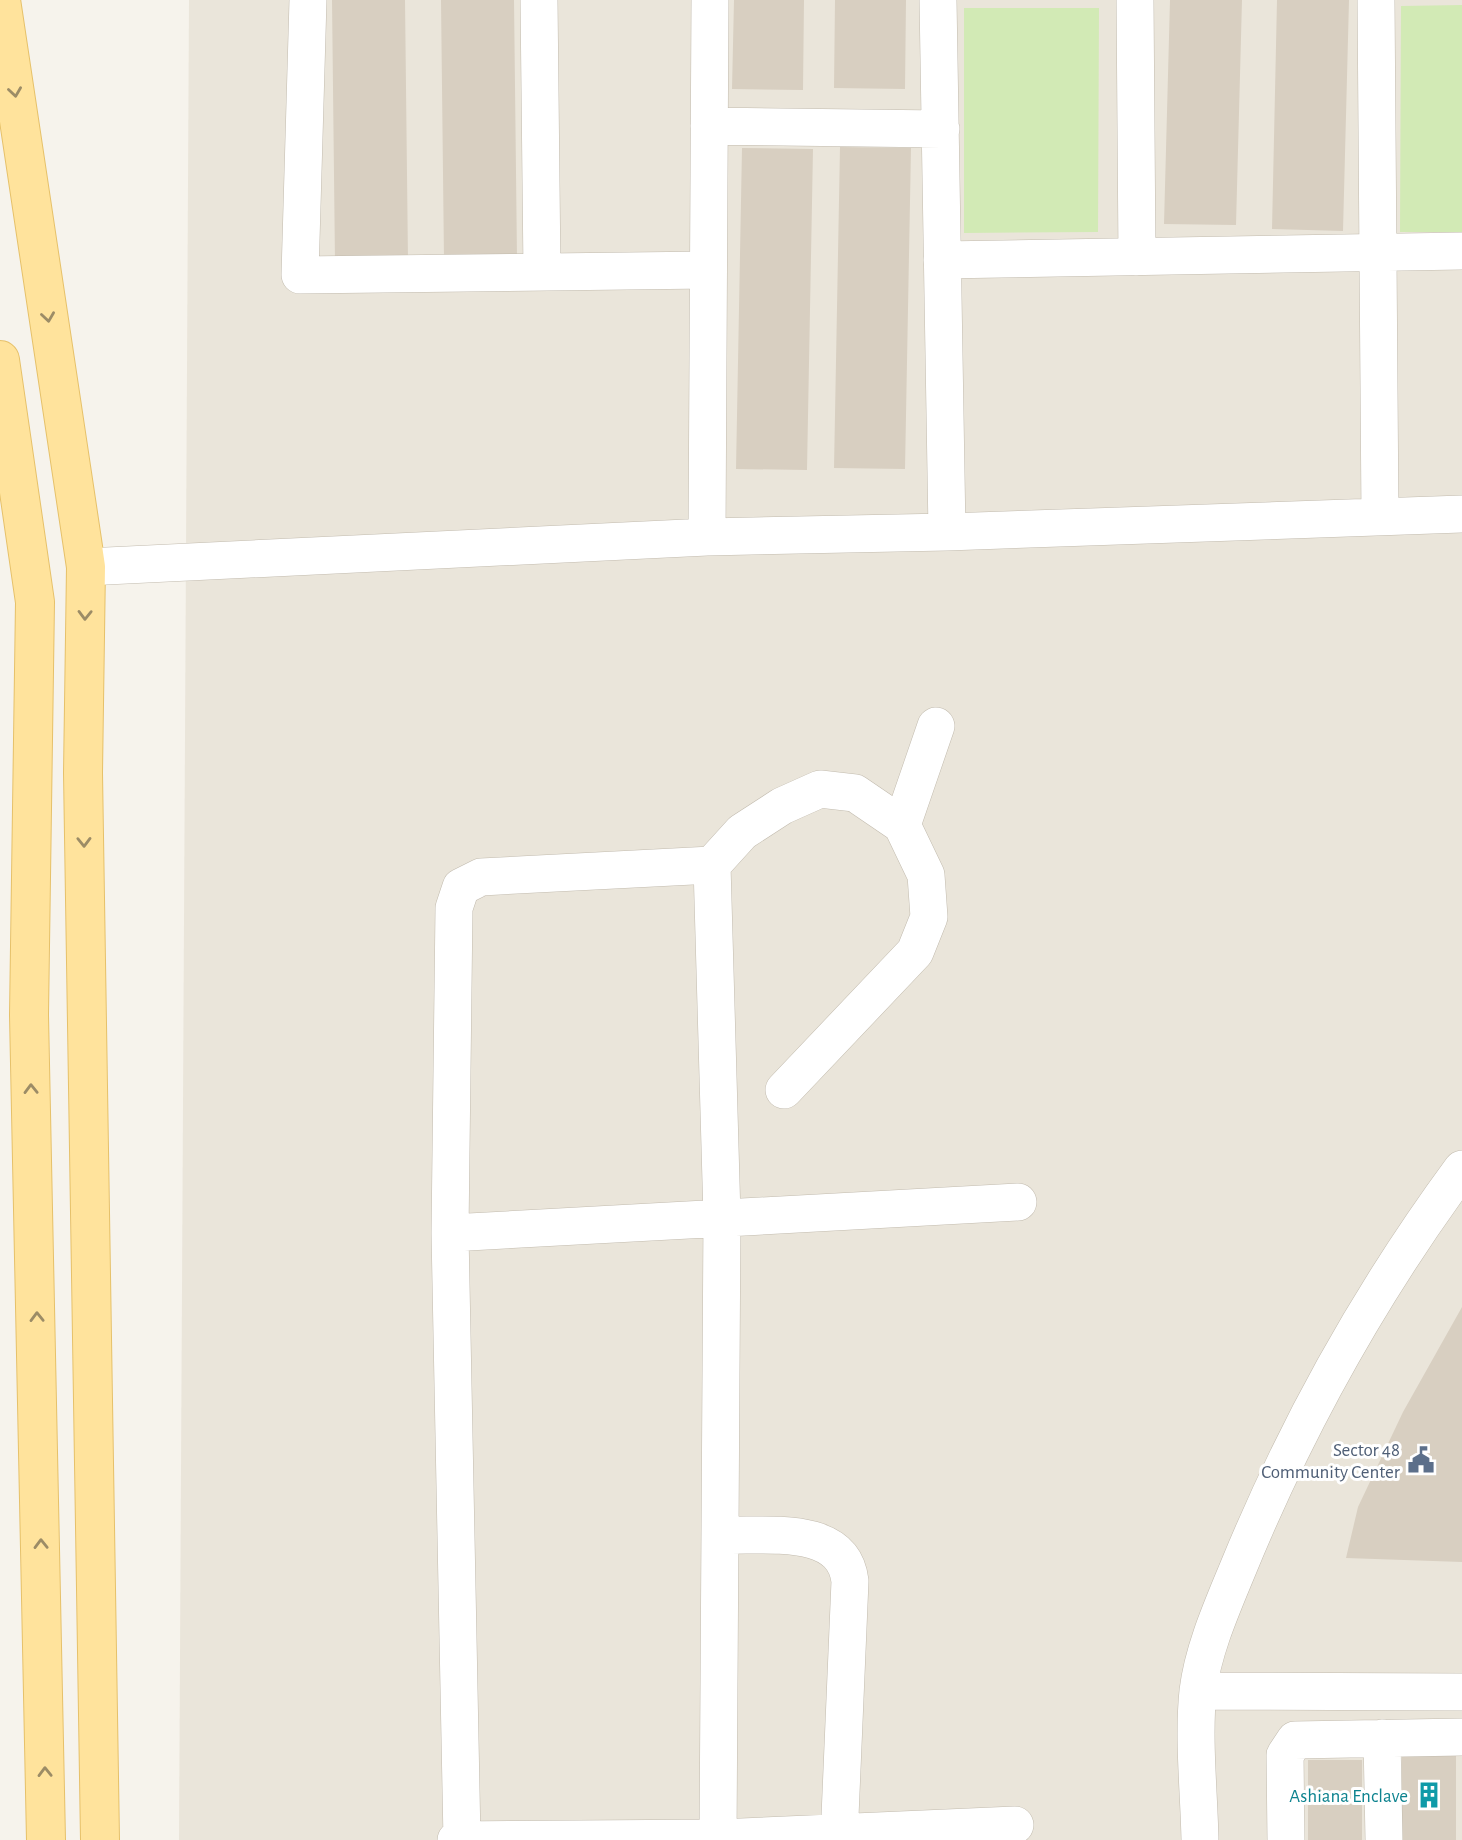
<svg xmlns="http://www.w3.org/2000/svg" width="1462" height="1840" viewBox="0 0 1462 1840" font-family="'Alegreya Sans',sans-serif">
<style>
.residential{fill:#eae5da}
.green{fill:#d2eab5}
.building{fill:#d8cfc1}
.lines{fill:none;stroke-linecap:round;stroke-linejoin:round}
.minor-casing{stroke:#c2bbae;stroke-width:38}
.major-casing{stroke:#e6c16a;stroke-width:40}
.minor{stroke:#fff;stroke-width:37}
.major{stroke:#ffe39c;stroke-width:38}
.oneway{stroke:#9c8c66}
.labels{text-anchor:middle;stroke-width:6;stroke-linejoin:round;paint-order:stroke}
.service-label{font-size:19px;fill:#4e5e75;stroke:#fff;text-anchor:end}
.culture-label{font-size:19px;fill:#0d838f;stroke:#fff;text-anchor:end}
</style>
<rect width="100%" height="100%" fill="#f6f3ec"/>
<!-- residential -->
<path class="residential" d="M189,0H1462V1840H179Z"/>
<!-- green -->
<path class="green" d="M1462,5V232H1400L1401,6Z
M964,8H1099L1098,232L964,233Z"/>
<!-- building -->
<path class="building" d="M332,0H405L408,261L335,262Z
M441,0H514L517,258L444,259Z
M734,0H804L803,90L732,89Z
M835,0H906L905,89L834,88Z
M1170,0H1242L1236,225L1164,224Z
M1277,0H1349L1343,231L1272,229Z
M840,147L911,148L905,469L834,468Z
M742,148L813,149L807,470L736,469Z
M1462,1307V1562L1346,1558L1358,1507L1403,1412Z
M1402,1750H1456V1840H1402Z
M1308,1760H1362V1840H1308Z"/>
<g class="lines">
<!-- minor casing -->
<g class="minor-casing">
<path id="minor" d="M308,0L300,275L708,270
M539,0L542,272
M938,0L947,532
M1135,0L1137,257
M1376,0L1380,517
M709,126L941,129
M942,260L1462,251
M707,537L710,0
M86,567L707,537L947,532L1462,514
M902,825L936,726
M450,1233L1018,1202
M720,1535C764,1537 843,1523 850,1581L839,1840
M1198,1691L1462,1692
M1382,1738L1384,1840
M456,1840L718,1838L1015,1825
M462,1840L450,1233L454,908L461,887L481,877L712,865
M718,1840L722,1217L712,865L742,832L782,806L820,789L855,793L902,825L926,875L929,917L915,952L784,1090
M1200,1840C1199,1792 1193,1738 1198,1691C1203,1649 1223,1605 1239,1566C1297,1425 1372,1291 1462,1169
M1286,1840L1285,1755L1295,1740L1462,1737"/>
</g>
<!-- major casing -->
<g class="major-casing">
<path id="major" d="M1,0L86,567L83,773L100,1840
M0,360L35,602L29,1015L46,1840"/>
</g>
<!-- minor -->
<use href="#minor" class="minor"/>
<!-- major -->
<use href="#major" class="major"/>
</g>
<!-- one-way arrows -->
<defs><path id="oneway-chevron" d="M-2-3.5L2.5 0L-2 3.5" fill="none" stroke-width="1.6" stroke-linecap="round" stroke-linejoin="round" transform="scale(1.75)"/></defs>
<g class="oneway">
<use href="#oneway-chevron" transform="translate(15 92) rotate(82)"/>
<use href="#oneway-chevron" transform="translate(48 317) rotate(82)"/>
<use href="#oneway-chevron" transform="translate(85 615) rotate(91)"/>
<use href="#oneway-chevron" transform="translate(84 842) rotate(89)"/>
<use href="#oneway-chevron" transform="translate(31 1089) rotate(-91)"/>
<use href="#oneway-chevron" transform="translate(37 1317) rotate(-91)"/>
<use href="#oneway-chevron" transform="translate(41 1544) rotate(-91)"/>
<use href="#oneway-chevron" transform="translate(45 1772) rotate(-91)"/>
</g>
<!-- icons -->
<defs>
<g id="civic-bare" transform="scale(2.1)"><path d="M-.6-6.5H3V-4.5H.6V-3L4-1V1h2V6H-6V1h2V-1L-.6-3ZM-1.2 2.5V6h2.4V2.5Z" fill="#5c6f8a" stroke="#fff" stroke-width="2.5" paint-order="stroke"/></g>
<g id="building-bare" transform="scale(2.1)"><path d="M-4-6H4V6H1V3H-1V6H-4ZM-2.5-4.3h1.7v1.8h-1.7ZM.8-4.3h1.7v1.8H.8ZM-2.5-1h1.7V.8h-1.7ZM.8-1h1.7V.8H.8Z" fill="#0f9aa8" stroke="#fff" stroke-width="2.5" paint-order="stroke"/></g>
</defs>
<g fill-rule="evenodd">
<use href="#civic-bare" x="1421" y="1460"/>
<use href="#building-bare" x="1429" y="1795"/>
</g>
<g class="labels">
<!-- service labels -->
<g class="service-label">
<text x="1400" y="1456">Sector 48<tspan x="1400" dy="22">Community Center</tspan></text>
</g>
<!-- culture labels -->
<g class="culture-label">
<text x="1408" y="1802">Ashiana Enclave</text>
</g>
</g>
</svg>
